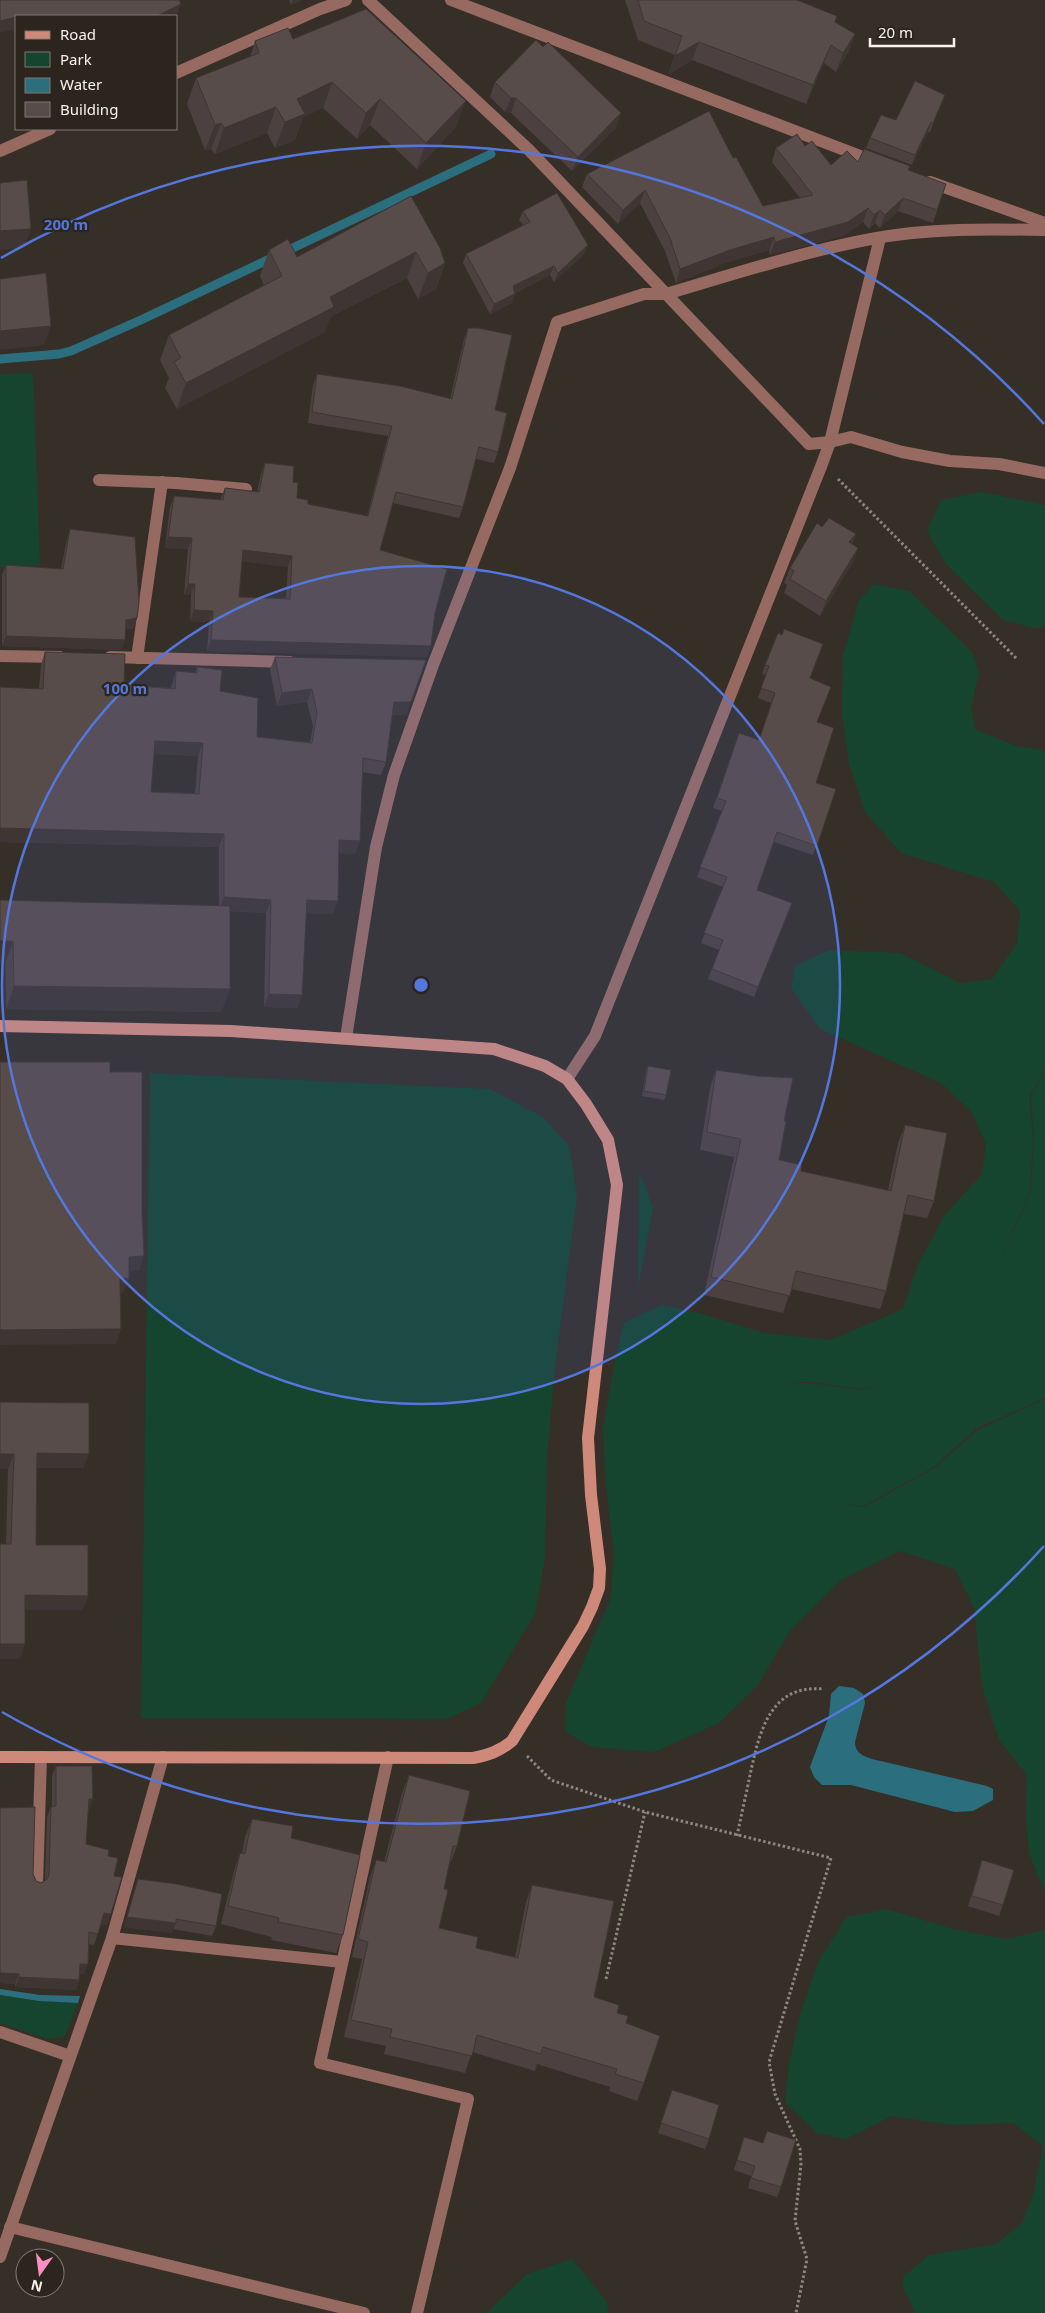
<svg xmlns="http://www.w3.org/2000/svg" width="1045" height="2313" viewBox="0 0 1045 2313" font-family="'Noto Sans',sans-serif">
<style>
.green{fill:#15452f;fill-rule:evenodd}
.water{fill:#2b6f7f}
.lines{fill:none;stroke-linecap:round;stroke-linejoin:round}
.stream{stroke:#2b6f7f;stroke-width:9}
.path{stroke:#8d8781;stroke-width:3;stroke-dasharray:2.5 2.5;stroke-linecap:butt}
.lane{stroke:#966a61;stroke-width:12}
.street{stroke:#966a61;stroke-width:12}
.secondary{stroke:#cf897b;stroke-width:12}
.wall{fill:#4c4140;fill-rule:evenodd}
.shaded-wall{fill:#3e3534}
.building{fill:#584c4a;stroke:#3e3534;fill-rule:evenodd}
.ring{fill:none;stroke:#5477de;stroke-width:2.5}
.centre{fill:#5477de;stroke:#2c251e;stroke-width:2.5}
.ring-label{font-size:15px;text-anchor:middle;font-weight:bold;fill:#5477de;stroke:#2c251e;stroke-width:4.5;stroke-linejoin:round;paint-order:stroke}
</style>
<rect width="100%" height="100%" fill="#362f28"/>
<!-- green -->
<path class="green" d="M33,373L40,565L0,567V374Z
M981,492L1045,505V627L1034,628L1003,620L946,564L927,531L941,500Z
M874,584L909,591L972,652L979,674L971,707L975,729L1016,746L1045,750V1071L1029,1097L1033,1138L1030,1192L991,1279L1031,1192L1034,1138L1031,1096L1045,1072V1398L977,1428L932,1468L863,1506L831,1502L864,1507L933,1469L978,1430L1045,1399V1893L1029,1853L1026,1818L1027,1775L999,1740L982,1686L974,1608L955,1569L900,1551L841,1580L789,1632L758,1685L719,1723L654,1752L592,1747L565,1732L566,1703L611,1597L614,1553L606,1488L603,1428L614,1365L624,1322L662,1305L699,1313L764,1333L831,1340L903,1309L919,1262L945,1215L982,1174L986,1144L972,1113L941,1083L820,1029L791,988L795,966L829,950L900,953L960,983L992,979L1017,943L1020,911L994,882L901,853L865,812L849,764L842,714L843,656L859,600ZM810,1382L860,1389L882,1385L860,1390L810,1383H777Z
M150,1073L490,1089L543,1117L569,1146L577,1196L555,1368L547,1457L545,1557L535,1614L481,1703L447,1719L141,1718Z
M639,1172L653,1207L638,1289Z
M887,1909L953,1929L1007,1939L1045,1930V2313H915L903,2287V2277L929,2255L996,2244L1023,2222L1034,2191L1043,2146L1013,2123L951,2125L892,2116L846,2139L817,2133L785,2102L789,2064L800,2015L819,1960L847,1917Z
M0,1995L39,2001L78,2003L65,2036L47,2039L0,2023Z
M572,2259L607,2302L608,2313H487L527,2274Z"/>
<!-- water -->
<path class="water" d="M839,1686L854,1688L863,1694L865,1703L855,1742C855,1753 863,1756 872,1759L987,1786L993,1789V1800L973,1811L955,1812L851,1785H822L814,1777L810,1767L829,1716L831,1694Z
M0,1989L40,1995L80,1996L78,2003L39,2001L0,1995Z"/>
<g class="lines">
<!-- stream -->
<path class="stream" d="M0,359L59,354L71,351L143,319L491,154"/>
<!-- path -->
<path class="path" d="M838,479L1017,659
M527,1756L551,1780L645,1812L831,1858L769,2062L775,2094L800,2149L801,2164L795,2221L807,2259L796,2313
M737,1836C741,1816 746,1795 750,1775C759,1734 769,1684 823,1689
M606,1979L645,1812"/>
<!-- lane -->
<path class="lane" d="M99,480L176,483L246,489
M388,1757L320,2063L468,2099L417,2313
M37,1885L41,1757
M112,1938L342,1962
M10,2227L364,2313"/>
<!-- street -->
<path class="street" d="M368,0L529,150L809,444L830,442L851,437L902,452L950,461L999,464L1045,473
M451,0L876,162
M176,73L320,9L346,0
M0,151L50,129
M930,182L1045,223
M0,656L60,657
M110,657L290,662
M137,658L162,482
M346,1038L376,847L394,775L433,665L510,468L557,322L644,294H666C734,274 802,252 871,239C928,228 987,229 1045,230
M567,1079L595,1036L822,464L830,442L880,238
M0,2032L70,2056
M0,2257L112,1938L163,1757"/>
<!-- secondary -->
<path class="secondary" d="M0,1026L231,1031L494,1049L545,1066L567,1079L586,1104L608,1140L617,1185L588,1438L591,1495L600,1569L599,1588L592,1607L583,1626L512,1741C500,1751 489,1755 473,1758L0,1757"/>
</g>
<!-- wall -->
<path class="wall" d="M289,0H302L291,5Z
M625,0H797L855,34L848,53L836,72L824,63L806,104L692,60L668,75L675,55L638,40Z
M293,39L456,127L417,169L370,125L357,139L323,108L303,117L295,140L275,148L267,133L215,154L211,149L205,150L187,104L196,78L250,57L255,41Z
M495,82L616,128L572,171L511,113L505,112L490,97Z
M945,95L930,132H928L912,165L866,148L870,138L896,120Z
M805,146L831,165L858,162L908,170L946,184L933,223L898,211L880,228L875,223L869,229L863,222L843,236L770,255L769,250L725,263L676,283L665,251L640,203L618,224L582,187L587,174L733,158L763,206L800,198L772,162L776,148Z
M411,196L445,263L436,289L418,299L407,278L330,317L325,332L177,409L165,388L169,378L160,360L169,335L264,285L260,276L269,250L297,257Z
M523,211L584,254L554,282L550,275L515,293L512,303L490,314L463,263L466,254L523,225L519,220Z
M468,328L495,410L498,452L494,463L476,459L463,507L459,518L393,503L380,550L435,612L427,657L207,651L209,622L190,621L191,594L184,595L188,549L165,548L170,507L174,496L220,500L225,488L257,492L261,474L265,463L293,482L297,498L308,504L367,516L388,436L308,423L313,385L317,374L450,399L464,339ZM242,561L288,567L286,598L239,597Z
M822,527L856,534L852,544L858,548L853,562L820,616L784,593L787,585L784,583L790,568Z
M70,529L137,618L133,629H126L125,640L121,650L2,646V575L6,565L61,569L67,539Z
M45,652L124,685L171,688L172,684L176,671L195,673L197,667L220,691L257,737L310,742L313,726L307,702L277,706L270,670L275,657L406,715H392L386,762L381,775L363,772L355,854L339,853L333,914L306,913L298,1008L264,1007L266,913L230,911V989L221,1012L6,1009L5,964L0,963V900L219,906V847L0,842L39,689L41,665ZM154,754L198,756L195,793L151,792Z
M765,665L810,678L817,722L816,783L836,789L813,855L774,842L757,890L788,912L754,997L708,979L719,950L701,943L723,887L697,877L722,811L713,808L739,733L759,740L771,703L758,698L766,675L762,674Z
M648,1066L666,1095L664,1100L642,1096L646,1071Z
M716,1070L784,1121L779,1160L801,1171L888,1190L898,1143L905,1125L934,1201L927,1218L904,1214L886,1291L880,1309L791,1289L783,1313L704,1295L734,1157L700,1150L710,1088Z
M0,1402L83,1468H36V1545L88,1596L82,1610H25L20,1659H0V1544H6L8,1469Z
M56,1766L89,1810H88L86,1844L108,1856L114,1876L107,1925L101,1924L94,1945L89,1944L88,1964L84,1974H80L79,1980L76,1990L15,1987V1984L0,1983V1808L36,1881L41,1883L45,1880L47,1817L51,1807H52V1776Z
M409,1775L457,1846L450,1864L449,1863L444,1889L439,1928L476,1948L515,1957L526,1902L532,1885L594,1997L617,2013L626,2023L644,2083L637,2101L609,2091L610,2087L537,2064L535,2071L472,2052L465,2073L384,2054L386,2046L344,2037L362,1959L352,1957L370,1877L376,1860L384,1862L402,1793Z
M252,1819L291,1838L343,1935L336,1953L271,1940L272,1937L221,1924L234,1871L240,1853L242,1854L245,1837Z
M982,1860L1003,1905L999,1916L968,1906Z
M138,1879L216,1926L212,1936L173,1929L172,1933L124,1927Z
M672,2090L709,2139L705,2149L658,2133Z
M744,2137L781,2187L777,2197L748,2188L751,2176L734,2170Z"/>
<!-- shaded-wall -->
<path class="shaded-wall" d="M293,0H302L291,5Z
M181,4L176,17V16H157Z
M16,17V25L15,29L0,33V21Z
M855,34L848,53L836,72L843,53Z
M699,42L692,60L668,75L675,56Z
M831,45L824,63L806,104L813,85Z
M332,82L323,108L303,117L295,140L275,148L285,122L297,99Z
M511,98H516L511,113L505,112Z
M380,99L370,125L357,139L366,113Z
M466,101L456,127L417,169L426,143Z
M276,107L267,133L215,154L224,128Z
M621,113L616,128L572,171L578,157Z
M931,122L928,132L912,165L915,155Z
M221,123L211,149L205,150L215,125Z
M645,190L640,203L618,224L623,210Z
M903,198L898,211L880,228L885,215Z
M868,208L863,222L843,236L770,255L775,242Z
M880,210L875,223L869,229L874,215Z
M31,229L24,248L0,250V231Z
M774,237L769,250L725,263L676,283L680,269L730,250Z
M588,245L584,254L554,282L558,273Z
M416,252L407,278L330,317L325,332L177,409L186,383L330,297Z
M445,263L436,289L418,299L428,273Z
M554,266L550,275L510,295L513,286Z
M515,294L512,303L490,314L494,304Z
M51,326L44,345L0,350V331Z
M856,534L850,548L849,542Z
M168,537L192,538L188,549L165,548Z
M858,548L853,562L820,616L826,601Z
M243,550L292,556L288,567L239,561Z
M188,584H195L191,594L184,595Z
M194,610L213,611L209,622L190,621Z
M137,618L133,629L122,630L126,620Z
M6,636L125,640L121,650L2,646Z
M211,640L431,646L427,657L207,651Z
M312,689L307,702L277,706L282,693Z
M394,702H411L406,715H390Z
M155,741L203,743L198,756L150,754Z
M0,828L224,834L219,847L0,842Z
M339,840L360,841L355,854L334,853Z
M224,897L271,900L266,913L219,910Z
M307,900L338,901L333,914L302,913Z
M0,941H13L5,964L0,963Z
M14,986L230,989L221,1012L6,1009Z
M269,994L302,995L298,1008L264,1007Z
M144,1256L139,1271L123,1272L129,1257Z
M120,1278L129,1279L123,1293H115Z
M121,1329L116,1344L0,1345V1330Z
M37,1453L89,1454L83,1468H31Z
M0,1454H14L8,1469H0Z
M25,1595L88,1596L82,1610H20Z
M0,1644H25L20,1659H0Z
M89,1799H93L89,1810H86Z
M104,1913L111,1914L107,1925L100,1924Z
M127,1917L176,1923L172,1933L124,1927Z
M80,1964H88L84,1974H76Z
M0,1973L19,1974L15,1984L0,1983Z
M19,1977L79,1980L76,1990L15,1987Z"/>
<!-- building -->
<path class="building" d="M0,0H179L181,4L157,16H16V17L0,21Z
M638,0H797L837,16L835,22L855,34L843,53L831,45L813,85L699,42L675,56L682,36L644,21Z
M366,9L466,101L426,143L380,99L366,113L332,82L297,99L305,114L285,122L276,107L224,128L221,123L215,125L196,78L259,53L255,41L288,28L293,39Z
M536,40L543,47L548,42L621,113L578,157L516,98H511L495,82Z
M915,81L945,95L933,123L931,122L915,155L870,138L881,115L896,120Z
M709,111L733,158L736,157L763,206L813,195L776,148L797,134L805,146L812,141L831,165L847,151L858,162L864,149L910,166L908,170L946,184L937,210L903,198L885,215L880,210L874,215L868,208L848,222L775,242L774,237L730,250L680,269L670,238L645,190L623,210L587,174Z
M27,180L31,229L0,231V183Z
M557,193L588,245L558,273L554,266L513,286L515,294L494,304L466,254L530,222L523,211Z
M411,196L440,248L445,263L428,273L416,252L330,297L334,307L186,383L174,362L181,358L169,335L282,276L269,250L288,239L297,257Z
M46,273L51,326L0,331V279Z
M468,328H478L512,335L495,410L507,413L498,452L479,447L463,507L396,492L380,550L447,569L435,612L431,646L211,640L213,611L194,610L195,584H188L192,538L168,537L174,496L223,500L225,488L259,492L265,463L294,466L293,482L298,483L297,498L308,500V504L368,516L392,426L312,412L317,374L400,386L452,399ZM243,550L292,556L290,599L239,597Z
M829,518L856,534L849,542L858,548L826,601L790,579L794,571L790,568L817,523L822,527Z
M70,529L135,537L139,602L137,618L126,620L125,640L6,636V565L63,569Z
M784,629L823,644L810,678L831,687L817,722L834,728L816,783L836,789L817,846L777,832L757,890L792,903L758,987L712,969L723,940L704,933L727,877L700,867L726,801L717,798L739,733L759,740L775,693L761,688L769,666L765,665L778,633L782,635Z
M45,652L125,654L124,685L175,689L176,671L197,673V667L222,670L220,691L258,698L257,737L312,743L317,713L312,689L282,693L275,657L426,660L411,702H394L386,762L363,758L360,841L339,840L338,901L307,900L302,995L269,994L271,900L224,897V834L0,828V687L43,689ZM155,741L203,743L199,794L151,792Z
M0,900L230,906V989L14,986L13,941H0Z
M0,1062H110V1072H142V1212L144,1256L129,1257V1279L120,1278L121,1329L0,1330Z
M648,1066L671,1070L666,1095L644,1091Z
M716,1070L757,1076L793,1078L784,1121H786L779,1160L802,1165L801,1171L891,1191L905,1125L947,1133L934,1201L908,1195L886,1291L796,1271L790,1296L711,1277L741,1139L707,1132Z
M0,1402L89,1403V1454L37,1453L36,1545H88V1596L25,1595V1644H0V1544H11L14,1454H0Z
M56,1766H92L93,1799H89L86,1844L109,1850L108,1856L118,1858L114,1876L122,1877L111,1914L104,1913L98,1934L89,1932L88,1964H80L79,1980L19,1977V1974L0,1973V1808L35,1807L33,1874L36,1881L41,1883L47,1879L49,1875L51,1807L56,1806Z
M409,1775L470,1791L457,1846H453L444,1889L448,1890L439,1928L478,1937L476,1948L518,1958L532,1885L614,1901L594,1997L619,2005L617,2013L628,2016L626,2023L660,2036L644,2083L615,2074L617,2069L543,2047L541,2054L477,2035L472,2056L390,2037L392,2029L351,2020L368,1942L358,1939L376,1860L386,1862Z
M252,1819L293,1826L291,1838L360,1855L343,1935L278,1922L279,1918L228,1906L240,1853L245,1854Z
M982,1860L1014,1870L1003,1905L972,1896Z
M138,1879L177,1884L222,1894L216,1926L176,1919V1923L127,1917Z
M672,2090L719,2105L709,2139L661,2123Z
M767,2131L796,2140L781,2187L751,2178L755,2166L737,2160L744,2137L763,2143Z"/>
<!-- distance rings -->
<circle cx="421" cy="985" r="419" fill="#5477de" fill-opacity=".12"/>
<g class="ring">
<circle cx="421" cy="985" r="419"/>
<path d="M1044 1546A839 839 0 0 1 2 1712M1 258A839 839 0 0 1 1044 424"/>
</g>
<circle cx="421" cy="985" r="8" class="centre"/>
<g class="ring-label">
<text x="66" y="230">200 m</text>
<text x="125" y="694">100 m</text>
</g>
<!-- legend -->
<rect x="15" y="15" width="162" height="115" fill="#2c251e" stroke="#7e7772"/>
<rect x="25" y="31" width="25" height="8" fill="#cf897b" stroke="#7e7772"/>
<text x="60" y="40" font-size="15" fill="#f8f3ef">Road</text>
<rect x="25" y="52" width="25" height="15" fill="#15452f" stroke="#7e7772"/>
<text x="60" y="65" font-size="15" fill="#f8f3ef">Park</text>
<rect x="25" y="78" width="25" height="15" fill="#2b6f7f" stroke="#7e7772"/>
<text x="60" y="90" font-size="15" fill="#f8f3ef">Water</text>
<rect x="25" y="102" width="25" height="15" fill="#584c4a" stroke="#7e7772"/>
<text x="60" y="115" font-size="15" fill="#f8f3ef">Building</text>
<!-- north arrow -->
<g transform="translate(40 2273) rotate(194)"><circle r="24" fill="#2c251e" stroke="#7e7772"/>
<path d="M0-4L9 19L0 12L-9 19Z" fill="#fb8fc5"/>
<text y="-8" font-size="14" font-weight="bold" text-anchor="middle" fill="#f8f3ef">N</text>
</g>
<!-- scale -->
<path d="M870 38v8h84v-8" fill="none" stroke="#f8f3ef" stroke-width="2.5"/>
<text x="878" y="38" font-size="15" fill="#f8f3ef" stroke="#2c251e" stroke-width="4" paint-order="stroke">20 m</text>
</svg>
